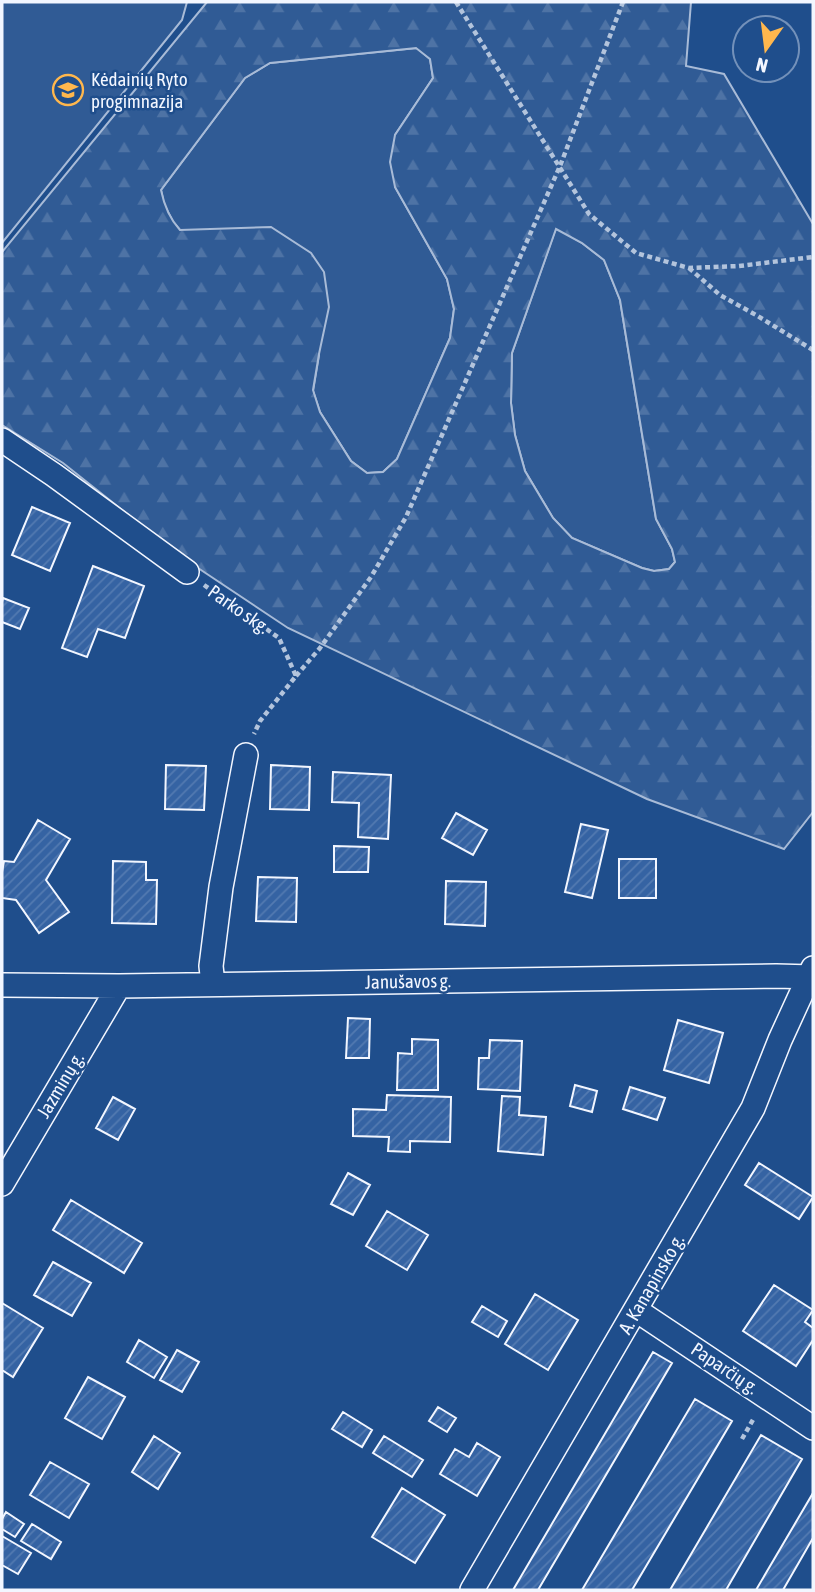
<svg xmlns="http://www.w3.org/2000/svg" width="815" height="1592" viewBox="0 0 815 1592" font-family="'Asap Condensed',sans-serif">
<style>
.built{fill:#305b95;stroke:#a8bbd7;stroke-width:2}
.forest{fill:url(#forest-firs);stroke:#a8bbd7;stroke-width:2;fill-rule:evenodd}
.building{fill:url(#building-hatch);stroke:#f2f6ff;stroke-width:2}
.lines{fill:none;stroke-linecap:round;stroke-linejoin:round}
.street-casing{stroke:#f2f6ff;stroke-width:26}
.path{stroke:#b3c4dc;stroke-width:4.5;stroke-dasharray:5 3.5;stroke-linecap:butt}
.street{stroke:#1f4e8c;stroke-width:23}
.labels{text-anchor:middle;stroke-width:5;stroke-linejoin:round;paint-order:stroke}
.poi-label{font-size:19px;fill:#f2f6ff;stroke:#1f4e8c;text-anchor:start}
.street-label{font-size:19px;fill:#f2f6ff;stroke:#1f4e8c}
</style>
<defs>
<pattern id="forest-firs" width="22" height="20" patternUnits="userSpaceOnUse" patternTransform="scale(1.75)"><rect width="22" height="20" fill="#305b95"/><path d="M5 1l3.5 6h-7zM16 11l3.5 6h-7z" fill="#4e73a5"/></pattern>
<pattern id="building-hatch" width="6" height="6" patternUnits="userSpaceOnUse" patternTransform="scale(1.75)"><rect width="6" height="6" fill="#3563a3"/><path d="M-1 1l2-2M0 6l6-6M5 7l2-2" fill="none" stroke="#537ab1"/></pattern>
</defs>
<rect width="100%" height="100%" fill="#1f4e8c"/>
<!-- built -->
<path class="built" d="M2,2H187L182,20L2,243Z
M417,48L430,59L433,78L395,135V187L447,279L454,309L450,338L397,459L383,472L367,473L351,461L320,412L313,391L319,355L208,230H180L173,222L164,204L161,190L245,78L270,63Z
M556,228L582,243L604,260L620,300L656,519L672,549L675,562L669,569L654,571L642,568L572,538L553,518L525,471L515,435L511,403L512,353Z"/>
<!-- forest -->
<path class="forest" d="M207,2H691L686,66L724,74L813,224V812L784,849L647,799L288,628L180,556L63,463L2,425V252ZM416,48L430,59L433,78L395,135L390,162L395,187L447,279L454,309L450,338L397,459L383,472L367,473L351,461L320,412L313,390L319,354L329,307L324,272L311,253L271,227L180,230C169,218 164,205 161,190L245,78L270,63ZM556,229L582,243L604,260L620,300L656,519L672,549L675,562L669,569L654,571L642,568L572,538L553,518L525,471L515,435L511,403L512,353Z"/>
<!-- building -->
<path class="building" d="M32,507L70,523L50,571L12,555Z
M93,566L144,586L125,638L98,629L87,657L62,648Z
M3,598L29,608L20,629L2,622V602Z
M166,765L206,766L204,810L165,809Z
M271,765L310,767L309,810L270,809Z
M333,772L391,775L388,839L358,837L359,803L332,802Z
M456,813L487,830L473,855L442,838Z
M38,820L70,839L46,880L69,912L39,933L16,900L2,898V872L4,861L14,862Z
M581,824L608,830L592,898L565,892Z
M334,846L369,847L368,872H334Z
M619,859H656V898H619Z
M113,861L146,862V880H157L156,924L112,923Z
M258,877L297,878L296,922L256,921Z
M446,881L486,882L485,926L445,924Z
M348,1018L370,1019L369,1058H346Z
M678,1020L723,1033L709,1083L664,1070Z
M412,1039L438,1040V1090H397L398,1053L412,1054Z
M490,1040L522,1041L520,1091L478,1089L479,1058H489Z
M575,1085L597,1091L592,1112L570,1106Z
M630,1087L665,1098L657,1120L623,1109Z
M387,1095L451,1097L450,1142L410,1141V1152L388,1151L389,1137L353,1136V1109L386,1110Z
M502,1096L520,1097L519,1115L546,1117L543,1155L498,1151Z
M113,1097L135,1109L118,1140L96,1128Z
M759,1163L813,1197L799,1219L745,1185Z
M348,1173L370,1185L353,1215L331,1204Z
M71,1200L142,1243L124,1273L53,1230Z
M387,1211L428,1235L407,1270L366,1246Z
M53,1262L91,1283L72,1316L34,1295Z
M774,1285L813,1310L805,1322L813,1328V1340L796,1366L743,1331Z
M535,1294L578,1320L548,1370L505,1344Z
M2,1303L43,1328L13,1377L2,1370Z
M482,1306L507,1321L498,1337L472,1322Z
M139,1340L167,1357L154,1378L127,1362Z
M177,1350L199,1362L182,1392L160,1380Z
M653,1352L672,1363L538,1590H513Z
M88,1377L125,1397L102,1439L65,1418Z
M695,1399L732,1421L632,1590H582Z
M438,1407L456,1418L447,1432L429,1421Z
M343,1412L372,1430L362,1447L332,1429Z
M761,1435L802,1459L726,1590H670Z
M154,1436L180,1453L158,1489L132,1472Z
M384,1436L423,1460L412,1477L373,1453Z
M477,1443L500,1457L477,1496L440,1474L455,1449L469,1457Z
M50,1462L89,1484L69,1518L30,1495Z
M402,1488L445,1515L415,1563L372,1537Z
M813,1493V1538L783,1590H756Z
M6,1512L24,1524L15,1537L2,1529V1519Z
M32,1524L61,1542L51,1559L21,1541Z
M2,1536L31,1553L18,1574L2,1565Z"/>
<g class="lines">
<!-- street casing -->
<g class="street-casing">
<path id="street" d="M2,440L54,475L187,572
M213,984L211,966L221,887L246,755
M2,985L119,986L776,976L813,977
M2,1184L119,986
M636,1310L813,1428
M472,1590L753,1108L780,1040L813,968"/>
</g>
<!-- path -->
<path class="path" d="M456,2L589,214L636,253L689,268L739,266L813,257
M689,268L720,295L756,315L813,350
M204,585L279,638L296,676L260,721L254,734
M296,676L320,648L371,577L406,517L560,166L623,2
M742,1439L754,1418"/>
<!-- street -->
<use href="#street" class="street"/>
</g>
<!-- icons -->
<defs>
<g id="school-ring" transform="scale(1.575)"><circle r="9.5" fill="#1f4e8c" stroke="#ffb74d" stroke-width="1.5"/><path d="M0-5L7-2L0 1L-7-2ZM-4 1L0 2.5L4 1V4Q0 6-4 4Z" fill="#ffb74d"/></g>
</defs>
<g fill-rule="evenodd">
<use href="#school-ring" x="68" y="90"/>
</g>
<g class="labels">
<!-- poi labels -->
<g class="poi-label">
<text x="91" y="86">Kėdainių Ryto<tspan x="91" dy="22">progimnazija</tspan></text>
</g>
<!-- street labels -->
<g class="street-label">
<text transform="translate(239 609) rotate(35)" y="7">Parko skg.</text>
<text transform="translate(408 981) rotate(-1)" y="7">Janušavos g.</text>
<text transform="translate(60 1085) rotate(-59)" y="7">Jazminų g.</text>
<text transform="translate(651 1284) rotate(-60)" y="7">A. Kanapinsko g.</text>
<text transform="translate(725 1368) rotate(34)" y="7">Paparčių g.</text>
</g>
</g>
<!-- border -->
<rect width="815" height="1592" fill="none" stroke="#f2f6ff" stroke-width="7"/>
<!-- north arrow -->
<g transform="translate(766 49) rotate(194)"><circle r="33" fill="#1f4e8c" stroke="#7391ba" stroke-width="2"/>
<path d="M0-5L12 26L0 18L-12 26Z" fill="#ffb74d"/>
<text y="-10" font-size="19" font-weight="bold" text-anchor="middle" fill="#f2f6ff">N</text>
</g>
</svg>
